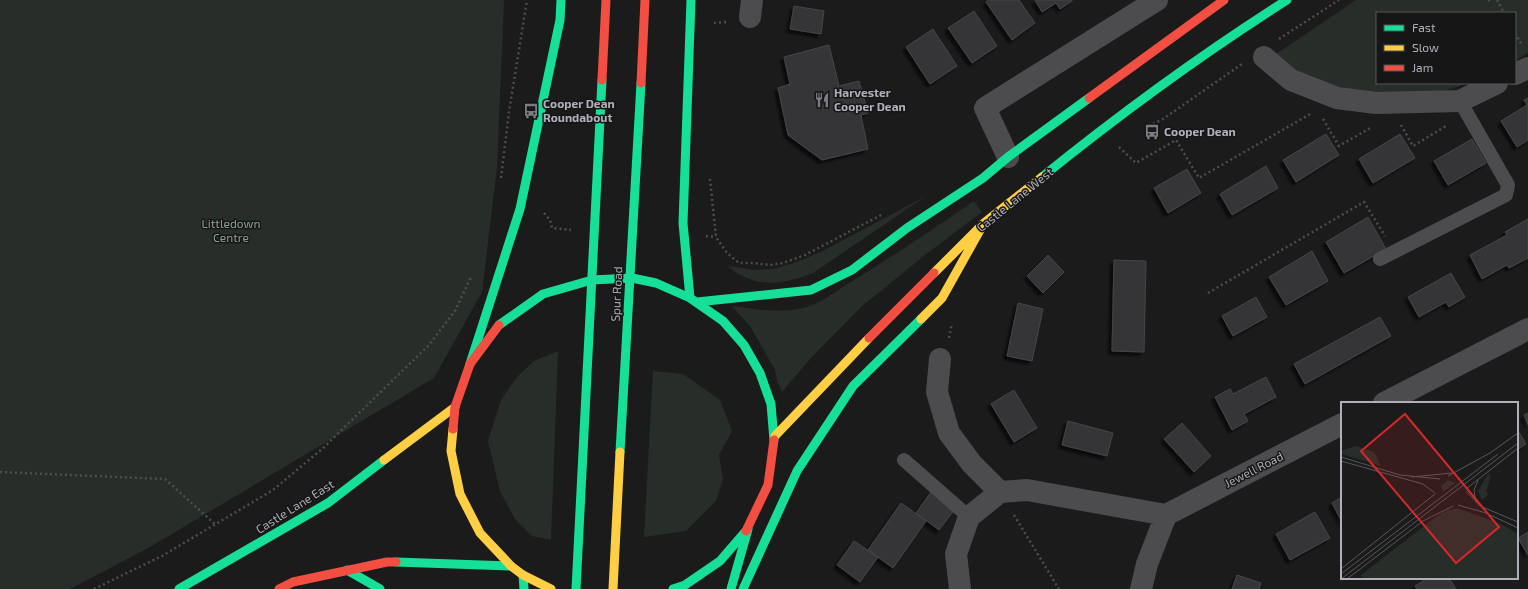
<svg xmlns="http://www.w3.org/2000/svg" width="1528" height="589" viewBox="0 0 1528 589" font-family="'Exo 2',sans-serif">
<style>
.green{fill:#272e2a}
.building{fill:#353637;stroke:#454548;filter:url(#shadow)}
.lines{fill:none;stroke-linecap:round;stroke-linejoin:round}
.path{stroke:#4d4d51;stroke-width:2.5;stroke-dasharray:2 3;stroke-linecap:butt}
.lane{stroke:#4c4c4e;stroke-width:14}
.street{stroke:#4c4c4e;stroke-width:22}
.fast{stroke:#16e098;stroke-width:9}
.slow{stroke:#ffcf43;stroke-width:9}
.jam{stroke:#f24e42;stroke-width:9}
.fast-bridge{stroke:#16e098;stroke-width:9}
.slow-bridge{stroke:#ffcf43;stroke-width:9}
.jam-bridge{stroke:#f24e42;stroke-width:9}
.labels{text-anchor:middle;stroke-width:3;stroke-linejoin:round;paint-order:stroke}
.poi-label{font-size:12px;font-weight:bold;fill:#afb0ba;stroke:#161617;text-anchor:start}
.street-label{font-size:12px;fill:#afb0ba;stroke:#161617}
.park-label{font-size:12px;fill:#88a38f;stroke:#161617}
.inset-road{fill:none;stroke:#56575b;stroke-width:1}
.view{fill:#d62828;fill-opacity:0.15;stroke:#d62828;stroke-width:2}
.inset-edge{fill:none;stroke:#afb0ba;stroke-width:2}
</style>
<defs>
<filter id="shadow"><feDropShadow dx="-3.5" dy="3.5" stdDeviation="1" flood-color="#0009"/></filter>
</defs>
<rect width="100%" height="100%" fill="#1b1b1c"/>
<!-- green -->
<path class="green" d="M0,0H504L497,167L482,292L434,378L150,547L70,589H0Z
M1356,0H1528V53L1515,61V13H1377V83H1467C1424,101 1372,96 1327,84C1319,82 1310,77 1302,73C1291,68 1282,64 1273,56Z
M926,196L813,273C783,285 754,289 728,266L755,270L773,269L794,263L821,252Z
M974,201L982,212L925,255L861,307L811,358L782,392L777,381L775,370L758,340L750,326L732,306C754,309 777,313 798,309C817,306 834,293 849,283C892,257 933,229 974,201Z
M558,351L551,540L532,536L515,519L500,491L488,441L501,400L517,377L534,361Z
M653,371L683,374L720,400L732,431L719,455L723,479L716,501L686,531L644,537Z"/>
<!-- building -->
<path class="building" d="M989,0H1019L1035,23L1012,40L986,2Z
M1035,0H1072V1L1060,9L1056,3L1042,12Z
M794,6L824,11L821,34L790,29Z
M974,11L997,46L972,63L948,28Z
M933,29L957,66L930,84L906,47Z
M829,45L839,86L859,81L868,113L861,115L868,149L822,160L788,135L778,88L790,84L784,57Z
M1528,98V140L1517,147L1501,121L1527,105L1524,100Z
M1326,134L1339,155L1296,182L1283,160Z
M1400,134L1415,158L1373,183L1359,159Z
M1472,139L1486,163L1448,185L1434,161Z
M1266,166L1278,188L1232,215L1220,194Z
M1187,169L1201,193L1168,213L1154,188Z
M1368,217L1386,249L1344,273L1326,242Z
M1528,219V258L1509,268L1507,265L1482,279L1470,255L1507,235L1505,232Z
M1312,251L1328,281L1286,305L1269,277Z
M1048,255L1064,272L1043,293L1027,276Z
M1114,260L1146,261L1144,352L1112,351Z
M1451,273L1465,297L1449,307L1446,302L1419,317L1408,297Z
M1256,297L1267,317L1233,336L1222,316Z
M1018,303L1043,309L1032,361L1007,356Z
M1380,317L1391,336L1305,384L1294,364Z
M1266,377L1276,397L1244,414L1248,421L1232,430L1215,397L1230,389L1233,394Z
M1014,390L1037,428L1014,442L991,404Z
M1528,413V425L1524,415Z
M1068,421L1113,433L1107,456L1062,445Z
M1182,423L1211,456L1194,472L1164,439Z
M1517,429L1526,444L1517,450Z
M931,492L955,509L939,530L916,513Z
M1342,497V522L1332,503Z
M901,503L926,521L893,568L868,550Z
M1315,512L1330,538L1290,560L1276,534Z
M1528,532V555L1518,538Z
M854,541L878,557L860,582L837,565Z
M1237,575L1261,583L1259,589H1232Z
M1428,578H1449L1456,589H1417L1415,586Z"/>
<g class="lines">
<!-- path -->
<path class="path" d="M1488,0H1493
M1497,0L1504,13
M714,23L727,22
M1515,33L1522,45
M1279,39L1339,0
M1323,119L1339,146L1372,127
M1153,124L1163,119L1242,64
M1401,125L1413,146L1446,126
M1119,147L1136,163L1176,140L1199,178L1312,113
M501,178L509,112L527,0
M710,179L716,237L727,253L739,263H753L770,265L783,263L805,255L883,214
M544,213L550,220L552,228L571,230
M706,236L716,237
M1208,293L1364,202L1385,236
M949,338L952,323
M0,472L165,479L216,525
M1014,515L1059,589
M94,589L162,556L273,490L322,449L428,346L455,311L471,277"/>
<!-- lane -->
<path class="lane" d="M1380,259L1506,195L1508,185L1460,101
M904,460L969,517"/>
<!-- street -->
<path class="street" d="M750,17L752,0
M1264,57L1291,80L1337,98L1376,103L1460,101L1497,83
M1515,74L1528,68
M1008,157L985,108L1157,0
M940,359L937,392L949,433L972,464L1000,492
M1384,403L1528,329
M960,589L956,554L969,517L1000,492L1027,490L1166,515
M1141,589L1147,564L1166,515L1342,424"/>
<!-- fast -->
<path class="fast" d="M1042,177C1120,114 1202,54 1287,0
M690,298L683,223L691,0
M697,302L811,290L852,270L907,228L983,178L1008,157L1089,98
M499,325L543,294L592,280L632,278L656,283L690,298L723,321L744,345L760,373L771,404L774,440
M470,364L520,209L560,20L561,0
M396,562L511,566
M347,570L380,589
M523,575L524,589
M179,589L328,503L384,460
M673,589L685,585L720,561L746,531
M731,589L748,529
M743,589L797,471L853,386L921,319"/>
<!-- slow -->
<path class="slow" d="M934,273L984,223L1042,177
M921,319L942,298L984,223
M453,429L451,451L460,494L480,533L511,566L523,575L551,589
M775,436L869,338
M384,460L455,407"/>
<!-- jam -->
<path class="jam" d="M1089,98L1224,0
M869,338L934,273
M453,429L455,407L470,364L499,325
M746,531L768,485L774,440
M279,589L293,582L387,562H396"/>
<!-- fast-bridge -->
<path class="fast-bridge" d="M620,452L641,83
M576,589L602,80"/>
<!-- slow-bridge -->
<path class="slow-bridge" d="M613,589L620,452"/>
<!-- jam-bridge -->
<path class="jam-bridge" d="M602,80L606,0
M641,83L645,0"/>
</g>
<!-- icons -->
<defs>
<g id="restaurant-bare" transform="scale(1.2)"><path d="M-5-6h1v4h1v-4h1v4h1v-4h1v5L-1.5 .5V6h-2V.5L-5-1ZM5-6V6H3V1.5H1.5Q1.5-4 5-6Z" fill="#7b7c83" stroke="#161617" stroke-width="2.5" paint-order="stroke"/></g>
<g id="bus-bare" transform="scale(1.2)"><path d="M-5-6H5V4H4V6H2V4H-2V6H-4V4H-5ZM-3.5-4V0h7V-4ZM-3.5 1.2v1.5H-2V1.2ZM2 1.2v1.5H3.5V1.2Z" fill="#7b7c83" stroke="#161617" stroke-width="2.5" paint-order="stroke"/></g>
</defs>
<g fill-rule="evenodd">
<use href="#restaurant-bare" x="822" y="100"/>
<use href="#bus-bare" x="531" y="111"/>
<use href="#bus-bare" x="1152" y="132"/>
</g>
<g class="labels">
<!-- poi labels -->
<g class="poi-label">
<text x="834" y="97">Harvester<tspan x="834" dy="14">Cooper Dean</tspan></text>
<text x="543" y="108">Cooper Dean<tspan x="543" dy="14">Roundabout</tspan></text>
<text x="1164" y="136">Cooper Dean</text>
</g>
<!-- street labels -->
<g class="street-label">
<text transform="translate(1015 200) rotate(-39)" y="4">Castle Lane West</text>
<text transform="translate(617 294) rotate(-87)" y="4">Spur Road</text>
<text transform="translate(1254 470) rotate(-27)" y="4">Jewell Road</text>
<text transform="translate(295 507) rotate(-32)" y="4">Castle Lane East</text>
</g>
<!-- park labels -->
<g class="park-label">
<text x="231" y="228">Littledown<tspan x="231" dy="14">Centre</tspan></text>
</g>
</g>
<!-- overview -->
<g transform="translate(1341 402)">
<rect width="177" height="177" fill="#1b1b1c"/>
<path d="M15,44L33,50L40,64L0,52V49ZM147,72L150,74L145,90L148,92L141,98L137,89ZM107,78L114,81L102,90L100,84ZM116,106L158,121L177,132V177H23L20,173L96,114L106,108Z" fill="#272e2a"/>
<path class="inset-road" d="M0,55L59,73L99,77M0,59L82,82L94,91M107,74L149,51L177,31M70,75L111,71M125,87L177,46M125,89L139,104L177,120M135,101L133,88L137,78M117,103L145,111L177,126M0,167L94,92M0,172L157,52M0,177L177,41M6,177L82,119L112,104"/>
<path class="view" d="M64,12L158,125L115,161L20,49Z"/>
<rect width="177" height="177" class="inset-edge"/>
</g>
<!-- legend -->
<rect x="1376" y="12" width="140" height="72" fill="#161617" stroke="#535458"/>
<rect x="1384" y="25" width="20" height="6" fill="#16e098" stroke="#535458"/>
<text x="1412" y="32" font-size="12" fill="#afb0ba">Fast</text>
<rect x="1384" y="45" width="20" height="6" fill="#ffcf43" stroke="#535458"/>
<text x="1412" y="52" font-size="12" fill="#afb0ba">Slow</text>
<rect x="1384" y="65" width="20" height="6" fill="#f24e42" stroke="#535458"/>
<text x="1412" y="72" font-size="12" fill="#afb0ba">Jam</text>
</svg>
